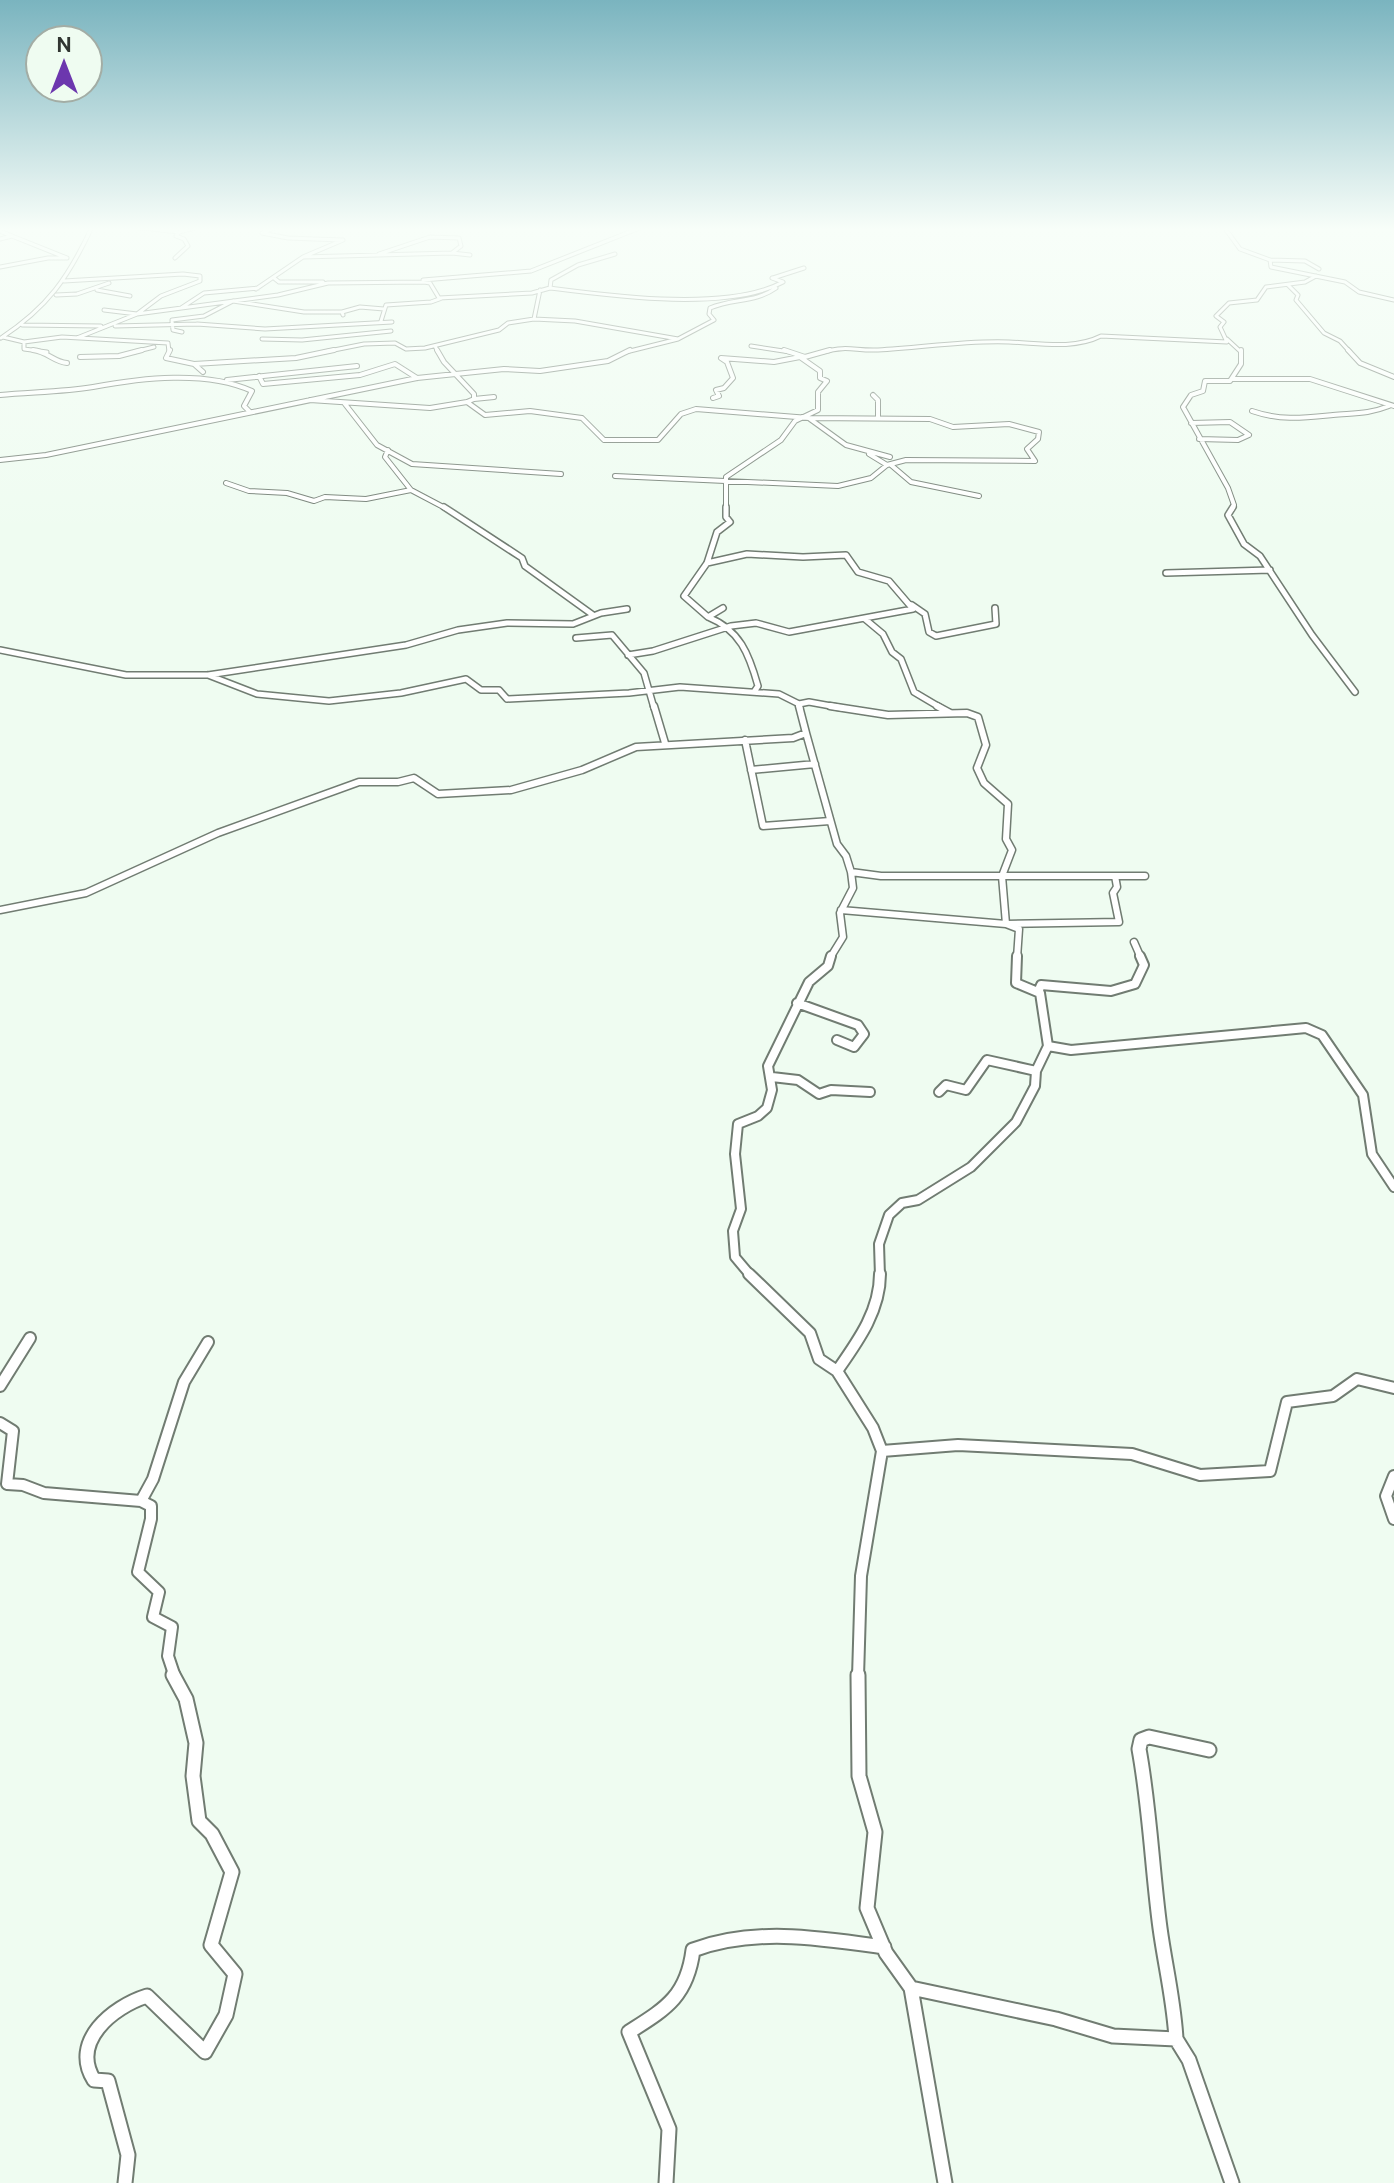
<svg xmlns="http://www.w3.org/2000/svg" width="1394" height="2183" viewBox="0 0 1394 2183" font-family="Cabin,sans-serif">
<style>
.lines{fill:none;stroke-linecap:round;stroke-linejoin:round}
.minor-far6-casing{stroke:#717c72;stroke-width:5}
.minor-far5-casing{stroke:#717c72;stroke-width:6}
.minor-far4-casing{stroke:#717c72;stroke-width:8}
.minor-far3-casing{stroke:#717c72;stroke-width:9}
.minor-far2-casing{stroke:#717c72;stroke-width:12}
.minor-far1-casing{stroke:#717c72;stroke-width:14}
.minor-casing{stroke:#717c72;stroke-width:17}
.minor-far6{stroke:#fff;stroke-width:3}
.minor-far5{stroke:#fff;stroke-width:4}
.minor-far4{stroke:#fff;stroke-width:5}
.minor-far3{stroke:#fff;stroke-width:6}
.minor-far2{stroke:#fff;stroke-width:8}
.minor-far1{stroke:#fff;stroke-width:10}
.minor{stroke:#fff;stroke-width:13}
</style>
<rect width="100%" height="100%" fill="#effcf1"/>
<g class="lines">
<!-- minor-far6 casing -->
<g class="minor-far6-casing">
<path id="minor-far6" d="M133,227L179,232
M276,227L262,233L288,238L342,240
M1224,227L1240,249L1270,260L1271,267L1345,282L1359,292L1394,300
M0,231L12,236L0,239
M12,236L67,258
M379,254L430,237L459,238L461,246L452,253L470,255
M303,257L452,253
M175,258L188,246L184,239L176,236L179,232L198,227
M1270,260L1305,261L1319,269
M0,267L48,258H67
M274,278L279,282H323
M773,278L804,268
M423,280L531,271L642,227
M64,281L183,274L200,276V281L161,296L137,314L104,310
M1288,285L1298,295L1296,300L1324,333L1340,341L1350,352
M550,288C612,296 728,312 783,282L772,278
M256,289L303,257L343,240
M97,290L130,296
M56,295L77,294L109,283
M181,308L204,293L258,288
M343,315L342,312L360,307L384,309
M534,319L575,321L678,339
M172,320L204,316L233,301L304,312H342
M172,321L173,330L182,332
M381,321L386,305L431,302L442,298
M197,324L265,329L392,322
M22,325L101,326
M115,326L197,324
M3,337L24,342L62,337L168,343L169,352
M1,338C48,307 68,278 92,227
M77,338L137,314L278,295L328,283L424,282L430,283L439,298L532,293L550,288L551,280L578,265L615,254
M262,339L302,340L391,331
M1227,339L1241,352
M24,342V349L47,352
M435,346L438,352
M751,346L790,352
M134,352L154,347
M324,352L364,344L395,343L406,349L425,348L499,330L508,323L534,319L540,290
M626,352L678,339L714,320L709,314L710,308C733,298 755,303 776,288
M823,352C849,345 854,351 878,350C921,348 966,340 1009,342C1039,343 1073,350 1101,336L1227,342L1220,327L1224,322L1216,316L1229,303L1257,300L1266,287L1305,282L1316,276"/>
</g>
<!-- minor-far5 casing -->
<g class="minor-far5-casing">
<path id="minor-far5" d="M33,350C48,352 54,362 67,363
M170,350L166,358L194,364L203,372
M437,350L444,362L474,394V399L467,402
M784,350L805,357L830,350
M1348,350L1360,363L1394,377
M80,357L119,356L142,350
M194,364L296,358L334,350
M259,376L263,384L360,375L395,364L417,378
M1232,379H1310L1394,406
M227,380L357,366
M0,395C31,392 63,392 93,387C141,378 206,370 252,391L244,406L250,412
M873,395L878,400V417
M713,398L719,396L716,390L724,388L733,378L727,362L721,358L774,362L800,357L820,371V378L827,381L818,392V410L795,421L781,440L726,477V509
M474,399L494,397
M310,400L430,408L467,402L485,415L530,411L582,418L604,440H658L681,414L696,409L809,418L930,419L953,427L1009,424L1039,432L1038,439L1027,449L1035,461L906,460L887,465L869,454
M345,404L377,445L412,464L561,474
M1252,411C1281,421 1303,418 1333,415C1354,413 1369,414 1389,406
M810,419L846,445L890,457
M1191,423L1230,422L1249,435L1238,440L1199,439
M388,450L385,457L411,490L447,509
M0,460L46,455L417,378L504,369L540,371L608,361L630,350
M891,465L911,482L979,496
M615,476L838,486L871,478L887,465
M226,483L249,491L287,493L314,501L325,497L366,499L411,490
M1232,509L1234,505L1228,488L1183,407L1191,395L1203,391L1205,381H1230L1241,364V350"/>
</g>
<!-- minor-far4 casing -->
<g class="minor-far4-casing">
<path id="minor-far4" d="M444,507L522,558L525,566L593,615
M1233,507L1228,515L1244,544L1260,556L1312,635L1355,692
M1166,573L1270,570
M912,605L925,614L929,632L936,636L996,624L995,608
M723,608L708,617C740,630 749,654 758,686L754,692
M708,617L684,596L707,563L717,532L730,522L726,517V507
M865,619L883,634L892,652L901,659L914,692L941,708
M576,638L612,635L644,673L654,708
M0,650L126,675H208L406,645L458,630L507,623L573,624L601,613L627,609
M628,655L653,651L731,626L756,623L789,632L913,609L889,581L858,572L846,555L803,557L747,554L707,563
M208,675L257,694L329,701L401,693L466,679L481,690H499L507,699L629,693L680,687L779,694L799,704L809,702L842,708
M799,704L800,708"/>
</g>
<!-- minor-far3 casing -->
<g class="minor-far3-casing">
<path id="minor-far3" d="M654,706L665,743
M830,706L888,715L967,713L978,717L986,745L977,768L984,783L1008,804L1006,839L1012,850L1002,876L1006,924L1019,929L1017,958
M937,706L950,713
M806,733L837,844L846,856L851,872L881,876H1145
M745,740L763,826L830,821
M751,770L815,764
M0,910L86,893L218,833L359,782H398L414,778L438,794L511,790L582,770L636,747L793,738L806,733L799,706
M841,910L1006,924L1119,922L1113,893L1117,887L1115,876
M1134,942L1141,958
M830,958L843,937L840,913L853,888L851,872"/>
</g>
<!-- minor-far2 casing -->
<g class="minor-far2-casing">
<path id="minor-far2" d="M1038,992L1041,985L1111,991L1135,984L1144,965L1140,956
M797,1003L858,1025L864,1034L854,1047L837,1040
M1048,1046L1071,1050L1306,1028L1322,1035L1363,1095L1372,1154L1394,1187
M772,1077L798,1080L819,1094L831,1090L870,1092
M939,1092L946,1085L966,1090L987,1060L1036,1071
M751,1276L735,1257L733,1231L741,1209L735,1154L738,1124L758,1116L767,1108L772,1090L768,1066L809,982L828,966L831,956
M880,1276L879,1244L889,1215L902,1203L918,1200L971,1167L1016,1122L1035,1086L1036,1071L1048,1046L1040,993L1016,983L1017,956"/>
</g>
<!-- minor-far1 casing -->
<g class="minor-far1-casing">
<path id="minor-far1" d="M749,1274L810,1333L819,1359L837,1371C858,1341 880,1311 880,1274
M837,1371L873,1428L882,1451L861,1576L858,1677
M0,1386L30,1338
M0,1423L13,1431L7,1484L23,1485L44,1493L141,1501L151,1506V1519L138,1572L159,1592L153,1617L172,1627L168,1656L175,1677
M882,1451L958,1445L1132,1454L1200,1475L1270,1471L1287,1402L1333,1396L1357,1379L1394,1388
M1394,1476L1386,1496L1394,1519
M141,1501L153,1479L184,1382L208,1342"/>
</g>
<!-- minor casing -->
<g class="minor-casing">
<path id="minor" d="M858,1675L859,1776L875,1832L867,1908L886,1953L911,1988L1056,2019L1113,2036L1176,2039L1189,2060L1232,2183
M911,1988L945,2183
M1176,2039C1174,2001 1165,1965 1160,1928C1152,1868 1150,1809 1139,1749L1141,1740L1149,1737L1209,1750
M125,2183L128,2155L108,2081L94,2080C70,2042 112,2007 147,1996L205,2052L226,2015L235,1974L211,1945L232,1872L212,1834L199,1821L193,1776L196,1743L186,1699L173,1675
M666,2183L669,2129L629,2032C665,2009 687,1997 693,1950C754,1927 821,1938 884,1947"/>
</g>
<!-- minor-far6 -->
<use href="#minor-far6" class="minor-far6"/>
<!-- minor-far5 -->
<use href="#minor-far5" class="minor-far5"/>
<!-- minor-far4 -->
<use href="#minor-far4" class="minor-far4"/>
<!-- minor-far3 -->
<use href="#minor-far3" class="minor-far3"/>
<!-- minor-far2 -->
<use href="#minor-far2" class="minor-far2"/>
<!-- minor-far1 -->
<use href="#minor-far1" class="minor-far1"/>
<!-- minor -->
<use href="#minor" class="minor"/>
</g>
<!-- sky -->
<linearGradient id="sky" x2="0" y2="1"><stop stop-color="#7ab4bf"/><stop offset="0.43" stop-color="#f8fef9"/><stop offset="1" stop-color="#f8fef9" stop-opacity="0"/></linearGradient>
<rect width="1394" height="533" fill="url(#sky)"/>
<!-- north arrow -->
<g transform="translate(64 64)"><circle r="38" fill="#effcf1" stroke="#a3ada5" stroke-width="2"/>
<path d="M0-6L14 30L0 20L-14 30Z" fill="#6c37ae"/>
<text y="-12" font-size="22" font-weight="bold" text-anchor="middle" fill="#313632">N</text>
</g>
</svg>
